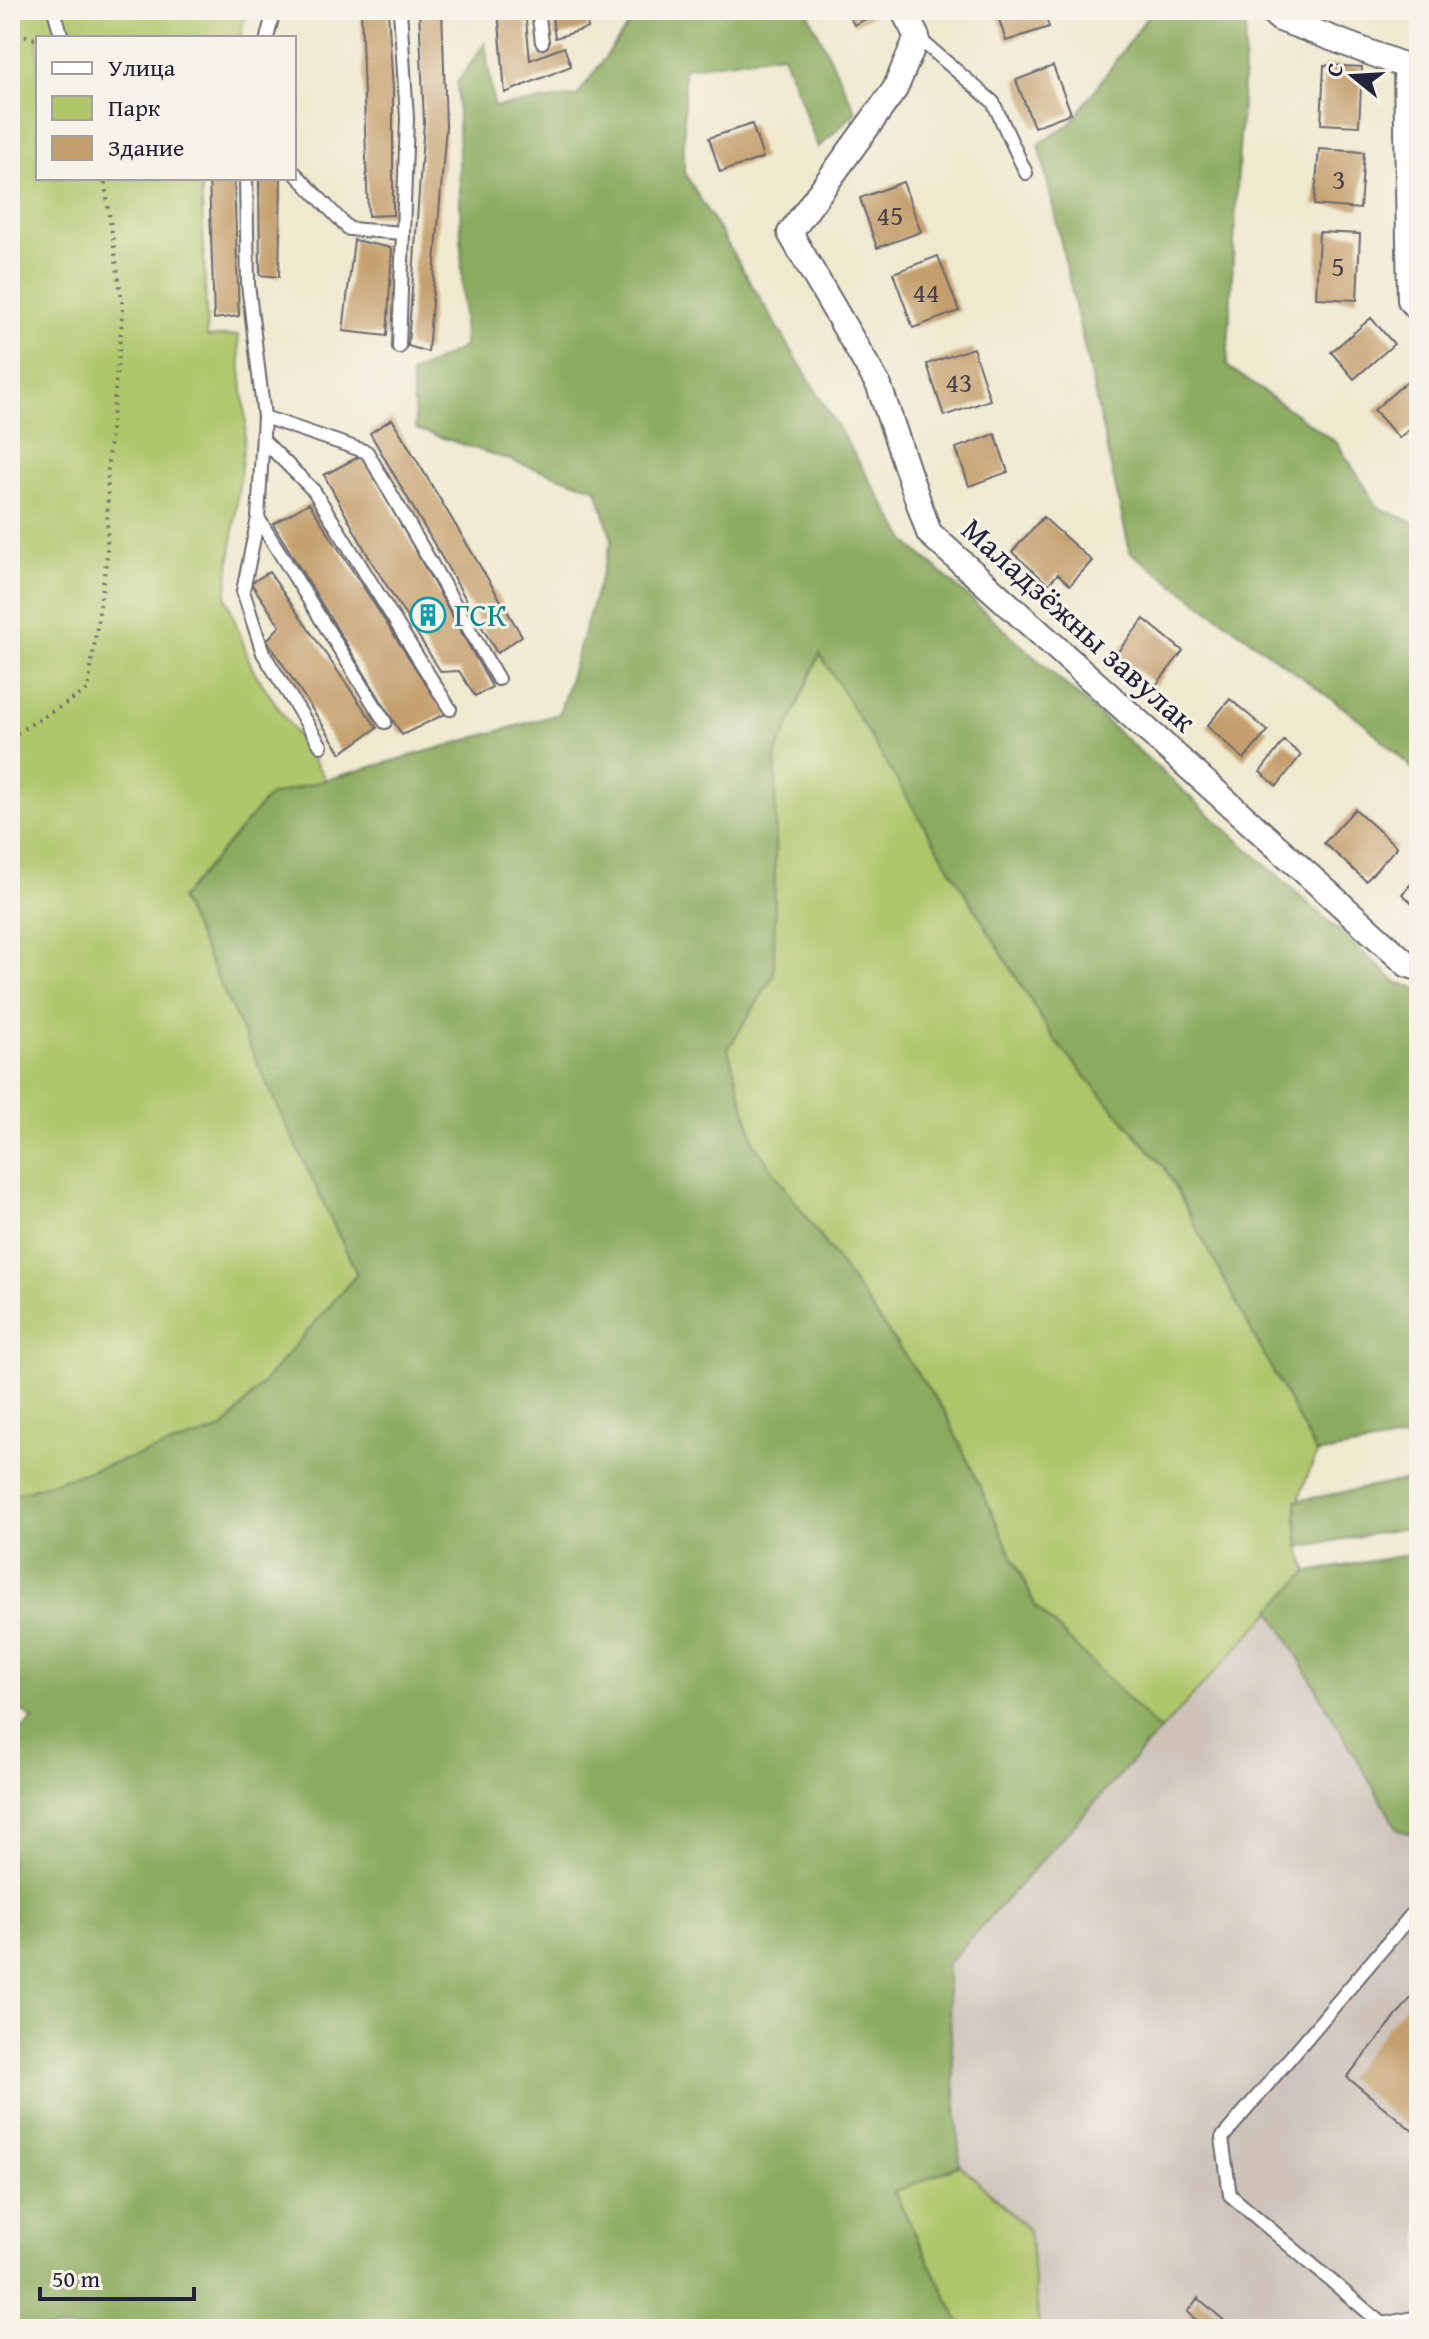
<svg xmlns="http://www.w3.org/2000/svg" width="1429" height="2339" viewBox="0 0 1429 2339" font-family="'Gentium Book Plus',serif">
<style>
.industrial{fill:#cec2b9}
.green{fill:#afc66b;stroke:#687453;stroke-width:2}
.forest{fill:#8bab5f;stroke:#56664d;stroke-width:2}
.building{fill:#c49f6d}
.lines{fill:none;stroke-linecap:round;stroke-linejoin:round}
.service-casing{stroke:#6a686f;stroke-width:16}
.minor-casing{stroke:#6a686f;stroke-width:28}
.path{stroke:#6a686f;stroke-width:4;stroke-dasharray:2 6;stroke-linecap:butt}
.service{stroke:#fff;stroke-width:12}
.minor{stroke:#fff;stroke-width:24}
.labels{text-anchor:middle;stroke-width:6;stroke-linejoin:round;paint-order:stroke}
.number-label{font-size:28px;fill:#4a4148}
.culture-label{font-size:32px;fill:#0d838f;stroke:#f7f3e8;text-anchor:start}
.street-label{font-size:32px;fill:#22223b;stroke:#f7f3e8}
</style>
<rect width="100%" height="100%" fill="#f7f3e8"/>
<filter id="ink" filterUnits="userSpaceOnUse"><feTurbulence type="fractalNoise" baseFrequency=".0125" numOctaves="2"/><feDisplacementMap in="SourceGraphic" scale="16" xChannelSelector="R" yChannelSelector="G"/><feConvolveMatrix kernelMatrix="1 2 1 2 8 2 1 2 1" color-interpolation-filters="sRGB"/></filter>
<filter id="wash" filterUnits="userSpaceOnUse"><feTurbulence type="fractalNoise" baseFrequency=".006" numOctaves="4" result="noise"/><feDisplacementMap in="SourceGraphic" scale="32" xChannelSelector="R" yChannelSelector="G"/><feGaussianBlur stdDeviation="1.8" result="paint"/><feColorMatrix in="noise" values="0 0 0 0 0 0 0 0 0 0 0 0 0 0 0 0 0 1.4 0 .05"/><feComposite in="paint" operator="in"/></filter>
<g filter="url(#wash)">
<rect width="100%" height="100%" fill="#efe9cf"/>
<!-- industrial -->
<path class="industrial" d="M1271,1610L1398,1830L1419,1836V2329H1039L1029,2230L960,2165L946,1965Z"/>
<!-- green -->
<path class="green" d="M10,10H246L240,38H38V178H201L207,337L238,335L246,424L226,596L252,668L327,781L269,796L180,899L357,1274L223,1429L10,1496Z
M820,653L1055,1041L1165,1168L1317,1454C1295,1503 1288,1519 1308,1572L1160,1731L1036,1607L945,1412L755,1145L728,1049L774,975L776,754Z
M960,2165L1029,2230L1039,2329H963L894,2191Z"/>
<!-- forest -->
<path class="forest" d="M640,10H807L856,112L818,148L783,54L684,68V172L907,542L1396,982L1419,989V1436L1317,1454L1165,1168L1055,1041L820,654L776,754L774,975L728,1049L755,1145L945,1412L1036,1607L1160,1731L946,1965L960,2165L894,2192L963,2329H10V1741L33,1719L10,1702V1496L223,1429L357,1274L180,899L269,796L559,714L612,540L597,489L416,429L411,374L464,347L457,83L485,43L494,107L577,96Z
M1152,10H1247L1227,366L1337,443L1378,507L1419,525V775L1363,722L1130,552L1039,144L1071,123Z
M1419,1478V1526L1299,1547L1296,1501Z
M1419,1553V1836L1398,1830L1271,1610L1308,1572Z"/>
<g id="blocks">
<!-- building -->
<path class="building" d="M361,10H388L393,90V215L368,216Z
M419,10H442L446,126L428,352L408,346L424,122Z
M498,10H525L530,60L564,47L571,66L505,93Z
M551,10H586L588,28L555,38Z
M846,10H883L854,25Z
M996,10H1043L1049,27L1006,41Z
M1324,65L1362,67L1359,126L1321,124Z
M1053,66L1071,113L1034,127L1016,80Z
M752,124L763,158L720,172L709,138Z
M1319,149L1364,152L1360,209L1314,205Z
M209,178H234L239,316L214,319Z
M259,178H281L279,277L260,275Z
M903,182L921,232L877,248L860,198Z
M1319,232L1360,234L1357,300L1316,298Z
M354,240L392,248L387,336L343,331Z
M938,256L959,311L913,328L893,273Z
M1371,318L1394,344L1354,379L1331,352Z
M973,348L990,400L944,416L927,364Z
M1412,377L1419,385V421L1399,438L1374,410Z
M392,419L522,636L497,653L370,433Z
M995,434L1008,472L969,486L956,448Z
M362,455L492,687L475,696L459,671L441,672L370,559L324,475Z
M309,503L445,714L402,735L273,524Z
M1043,517L1092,561L1070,585L1058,574L1048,584L1012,552Z
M269,572L377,728L341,753L267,640L280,626L251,583Z
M1144,619L1183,651L1156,685L1116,654Z
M1230,699L1268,731L1244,759L1207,726Z
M1284,741L1301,755L1277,786L1260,772Z
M1355,809L1397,847L1366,881L1324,843Z
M1419,875V909L1402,894Z
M1419,1988V2136L1347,2077Z
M1198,2298L1234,2329H1207L1187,2312Z"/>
</g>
</g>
<g filter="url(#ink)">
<use href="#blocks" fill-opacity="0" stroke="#6a686f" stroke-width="2"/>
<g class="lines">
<!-- service casing -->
<g class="service-casing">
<path id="service" d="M54,10L62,38
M538,10L542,42
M917,37L993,102L1026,173
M267,38L274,10
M294,172L349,229L403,233
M246,178L248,284L264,417L258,518L385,722
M399,347L407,118L400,10
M264,417L367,452L498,679
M263,440L314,491L450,709
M258,518L243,591L263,653L321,746
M1419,1906L1222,2138L1230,2195L1382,2324L1419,2317"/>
</g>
<!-- minor casing -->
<g class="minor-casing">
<path id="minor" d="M903,10L917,37L895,89L790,233L879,386L929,533L1408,965L1419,968
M1270,10L1280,19L1419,71
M1406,67L1410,300L1419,310"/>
</g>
<!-- path -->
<path class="path" d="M10,30L38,40
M10,737L88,690L107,555L108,459L123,309L104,178"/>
<!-- service -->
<use href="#service" class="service"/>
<!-- minor -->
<use href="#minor" class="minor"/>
</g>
</g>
<!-- icons -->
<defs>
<g id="building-ring" transform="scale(1.8)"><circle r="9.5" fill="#f7f3e8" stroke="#0f9aa8" stroke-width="1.5"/><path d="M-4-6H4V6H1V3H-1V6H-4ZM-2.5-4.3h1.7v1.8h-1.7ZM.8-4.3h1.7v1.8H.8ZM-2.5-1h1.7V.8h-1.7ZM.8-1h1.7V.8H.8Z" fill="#0f9aa8"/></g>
</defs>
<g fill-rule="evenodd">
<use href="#building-ring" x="428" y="615"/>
</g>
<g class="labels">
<!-- number labels -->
<g class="number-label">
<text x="1339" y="189">3</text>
<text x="890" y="225">45</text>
<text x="1338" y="276">5</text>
<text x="926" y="302">44</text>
<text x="959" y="392">43</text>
</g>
<!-- culture labels -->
<g class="culture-label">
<text x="454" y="626">ГСК</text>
</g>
<!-- street labels -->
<g class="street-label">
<text transform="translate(1079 625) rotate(42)" y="11">Маладзёжны завулак</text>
</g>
</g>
<!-- margin -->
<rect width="1429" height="2339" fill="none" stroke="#f7f3e8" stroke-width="40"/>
<!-- legend -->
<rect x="36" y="36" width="260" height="144" fill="#f7f3e8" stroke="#a29fa3" stroke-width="2"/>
<rect x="52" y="62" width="40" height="12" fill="#ffffff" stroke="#a29fa3" stroke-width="2"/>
<text x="108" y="76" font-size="24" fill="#22223b">Улица</text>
<rect x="52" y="96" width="40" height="24" fill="#afc66b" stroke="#a29fa3" stroke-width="2"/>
<text x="108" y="116" font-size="24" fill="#22223b">Парк</text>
<rect x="52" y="136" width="40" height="24" fill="#c49f6d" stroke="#a29fa3" stroke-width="2"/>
<text x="108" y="156" font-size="24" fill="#22223b">Здание</text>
<!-- north arrow -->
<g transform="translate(1353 76) rotate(288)" stroke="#f7f3e8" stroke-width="6" paint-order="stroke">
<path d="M0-6L14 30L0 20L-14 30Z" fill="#22223b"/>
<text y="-12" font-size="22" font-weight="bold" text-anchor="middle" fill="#22223b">С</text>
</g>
<!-- scale -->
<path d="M40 2287v12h154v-12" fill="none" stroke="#22223b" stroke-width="4"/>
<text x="52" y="2287" font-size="24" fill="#22223b" stroke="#f7f3e8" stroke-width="6" paint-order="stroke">50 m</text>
</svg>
